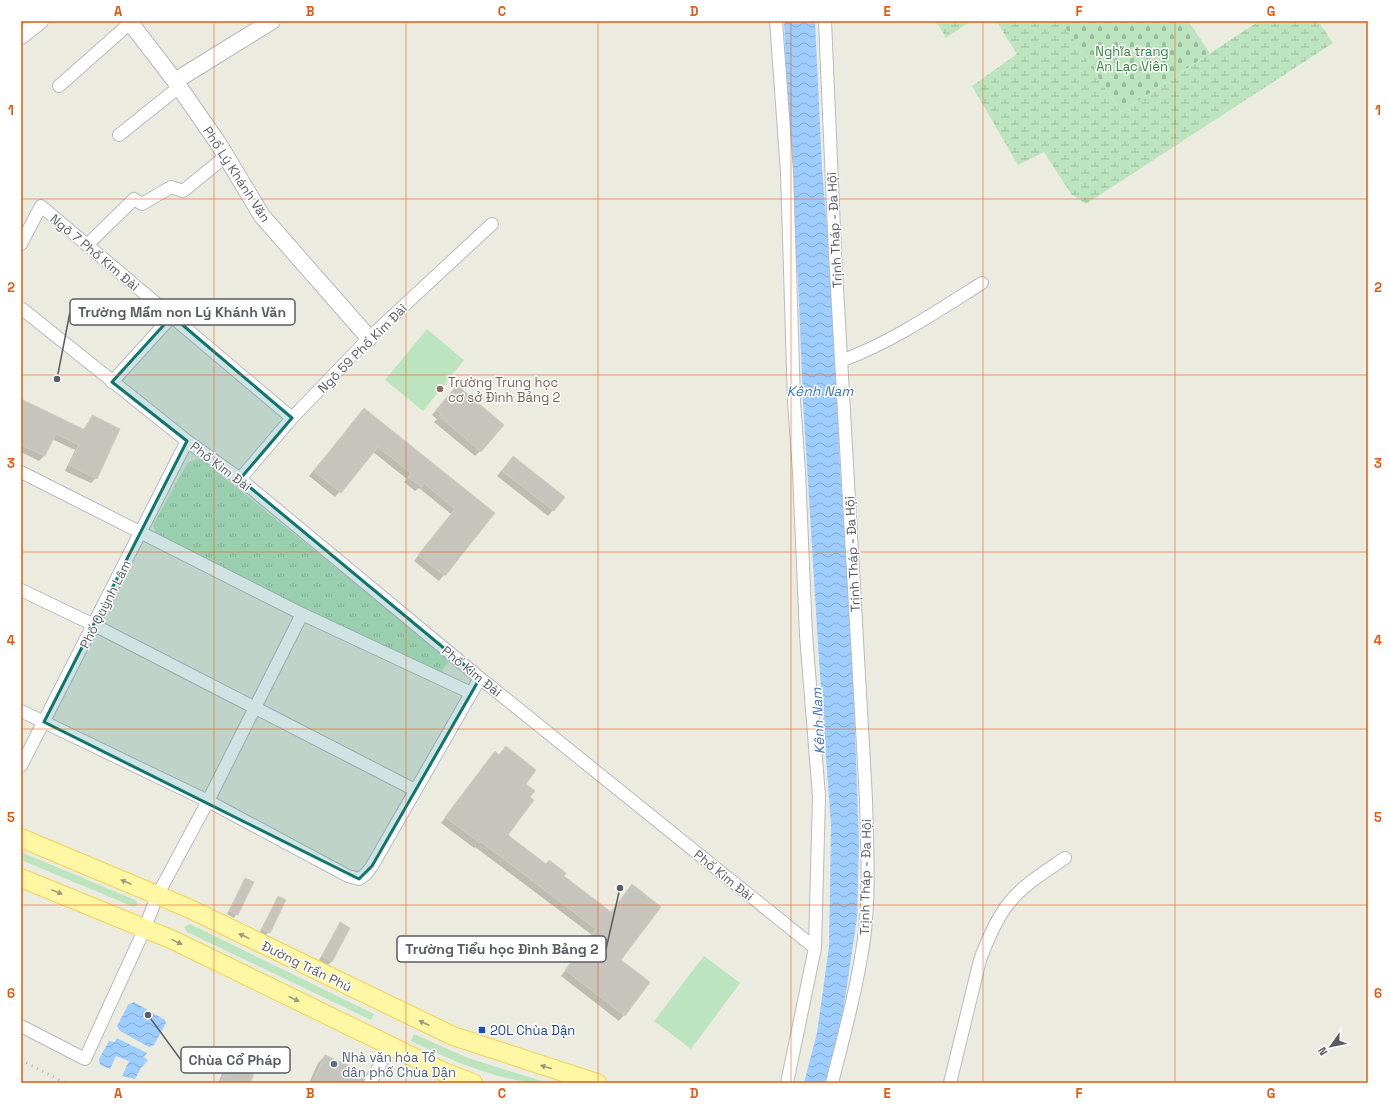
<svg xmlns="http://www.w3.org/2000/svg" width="1389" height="1104" viewBox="0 0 1389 1104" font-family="'Space Grotesk',sans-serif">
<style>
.grass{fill:#bce5bf}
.wetland{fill:url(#wetland-marsh)}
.cemetery{fill:url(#cemetery-stones)}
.park{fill:url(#park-tufts)}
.water{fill:url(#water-waves)}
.shadow{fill:#0003}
.building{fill:#c7c4bd;stroke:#d1cdbf}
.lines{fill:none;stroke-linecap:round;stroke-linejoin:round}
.street-casing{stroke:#b8bac0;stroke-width:14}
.secondary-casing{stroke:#b6b9bf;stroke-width:18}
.primary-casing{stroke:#f2d353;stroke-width:20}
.street{stroke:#fff;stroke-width:12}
.secondary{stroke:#fff;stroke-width:16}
.primary{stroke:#fff7a3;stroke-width:18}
.rail{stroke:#b4b5b5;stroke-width:3;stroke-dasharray:1 5;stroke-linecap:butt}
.oneway{fill:#9b9a7c}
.marked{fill:#0f766e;fill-opacity:0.2;stroke:#0f766e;stroke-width:3;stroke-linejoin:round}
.grid{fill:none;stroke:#e15910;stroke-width:1;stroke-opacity:0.55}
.education-dot{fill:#8d6e63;stroke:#fff;stroke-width:1.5}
.transit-dot{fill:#1a4fb4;stroke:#fff;stroke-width:1.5}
.service-dot{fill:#5c6f8a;stroke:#fff;stroke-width:1.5}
.labels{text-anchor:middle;stroke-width:3;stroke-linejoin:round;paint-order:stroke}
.park-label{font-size:13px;fill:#34863e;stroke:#fff}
.street-label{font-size:13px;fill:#595c62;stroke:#fff}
.education-label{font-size:13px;fill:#785e54;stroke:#fff;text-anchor:start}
.transit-label{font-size:13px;fill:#164399;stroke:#fff;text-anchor:start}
.service-label{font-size:13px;fill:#4e5e75;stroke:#fff;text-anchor:start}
.water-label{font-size:14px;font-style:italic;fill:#3f75c3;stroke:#fff}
.leader{fill:none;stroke:#595c62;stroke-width:1.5}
.callout-dot{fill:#595c62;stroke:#fff;stroke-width:1.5}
.callout{fill:#fff;stroke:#595c62;stroke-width:1.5}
.callout-label{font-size:14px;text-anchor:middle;font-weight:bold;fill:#595c62}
.neatline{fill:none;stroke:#e15910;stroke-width:1.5}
.grid-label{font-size:13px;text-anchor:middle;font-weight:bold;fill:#e15910}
</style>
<defs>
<pattern id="wetland-marsh" width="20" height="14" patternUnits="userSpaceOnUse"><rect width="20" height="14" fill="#bce5bf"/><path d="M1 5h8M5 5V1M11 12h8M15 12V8" fill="none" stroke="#9cbd9f"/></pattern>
<pattern id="cemetery-stones" width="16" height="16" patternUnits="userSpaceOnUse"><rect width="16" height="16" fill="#bce5bf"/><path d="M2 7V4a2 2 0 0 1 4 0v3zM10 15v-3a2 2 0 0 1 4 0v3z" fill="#9cbd9f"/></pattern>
<pattern id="park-tufts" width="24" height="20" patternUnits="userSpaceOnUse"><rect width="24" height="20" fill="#bce5bf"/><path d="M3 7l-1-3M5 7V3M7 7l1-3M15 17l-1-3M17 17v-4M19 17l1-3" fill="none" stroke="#9cbd9f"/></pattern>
<pattern id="water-waves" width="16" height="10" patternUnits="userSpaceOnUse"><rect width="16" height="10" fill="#9ecdff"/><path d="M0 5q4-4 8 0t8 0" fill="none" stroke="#84aad2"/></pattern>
</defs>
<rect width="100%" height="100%" fill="#ecebe0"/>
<!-- grass -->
<path class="grass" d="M427,329L464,360L423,411L385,380Z
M21,852L135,900L138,904L134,907L21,860Z
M190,924L374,1014L371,1020L187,932L184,927Z
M704,956L740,983L691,1049L654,1021Z
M414,1034L468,1058L548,1083C502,1083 452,1061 411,1041Z"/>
<!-- wetland -->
<path class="wetland" d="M936,21H971L946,38Z
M996,21H1061L1121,112L1259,21H1318L1333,43L1086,204L1071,194L1044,152L1018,165L972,86L1017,54Z"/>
<!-- cemetery -->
<path class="cemetery" d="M1061,21H1188L1210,53L1121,112Z"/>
<!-- park -->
<path class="park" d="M198,459L205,462L445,656L448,662L441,673H435L156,534L153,525L188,462Z"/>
<!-- water -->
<path class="water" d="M784,21H815L822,168L834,313L839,450L852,646L859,844L857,918L842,1019L826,1083H804L817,1033L829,947L831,826L819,660L803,401L798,281L790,181Z
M134,1002L165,1020L166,1023L154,1045L149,1047L120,1031L117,1026L128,1005Z
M117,1038L147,1053L144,1057L148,1060L141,1068L135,1079L122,1076L129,1061L116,1056L110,1069L100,1065L99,1059L109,1041L115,1042Z"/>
<!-- shadow -->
<path class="shadow" d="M452,392L480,451L475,456L434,422L437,419L432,415Z
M21,400L83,430L92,417L96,478L91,483L65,471L75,450L52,439L44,456L39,461L21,452Z
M364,409L494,513L439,581L414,561L451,514L419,488L415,491L404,482L407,479L373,452L335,497L309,476Z
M513,457L564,497L548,516L497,476Z
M490,758L524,784L507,835L610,913L632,886L620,960L624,1015L619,1021L561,976L592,935L475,847L474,848L441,823Z
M246,879L253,882L234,918L227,914Z
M278,897L285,900L266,936L259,933Z
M340,923L332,961L328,965L319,960Z
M325,1056L362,1083H309L318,1063Z
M231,1062L248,1083H218L224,1069Z"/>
<!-- building -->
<path class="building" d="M457,385L504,425L481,452L439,416L441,414L436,410Z
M21,399L85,430L92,415L120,429L97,479L69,465L79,445L56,434L45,456L21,445Z
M364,408L495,513L445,576L418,555L455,509L424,483L421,487L408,477L411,473L378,447L341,493L314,471Z
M513,456L565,497L554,511L502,471Z
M506,746L536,770L526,784L535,791L530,797L534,800L508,835L546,864L549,860L566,873L564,876L611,912L632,884L661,907L621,960L650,982L625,1016L565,970L596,929L481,842L480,843L445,817L495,751L499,755Z
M245,878L254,882L238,915L229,911Z
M278,896L286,900L270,933L262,929Z
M340,922L350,928L332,962L322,956Z
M325,1055L367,1073L363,1083H312Z
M231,1061L254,1073L250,1083H220Z"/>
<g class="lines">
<!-- street casing -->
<g class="street-casing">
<path id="street" d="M776,21L787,172L794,401L799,472L806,635L819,796L815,948
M825,21L835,253L866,799C867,845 870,893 864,939C857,988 844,1035 832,1083
M59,86L130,23
M119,135L179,87
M21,244L41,206L292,418
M87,245L134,199L142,204L171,187L183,191L226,156
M21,308L187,441L240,479L480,678L815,948L787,1083
M841,361C892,342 936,312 982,283
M112,382L172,316
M21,472L302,614L471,693
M240,479L292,418L369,338L492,224
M21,590L94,625L415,790
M21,711L208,801L348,876L359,879L366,874L372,866L480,678
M21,766L187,441
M21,1026L85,1059L145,928L157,896L208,801L302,614
M370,1083L390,1046
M950,1083L980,960C987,941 996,919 1009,903C1023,885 1046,871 1065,858"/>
</g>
<!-- secondary casing -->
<g class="secondary-casing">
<path id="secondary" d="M129,21L175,81L218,143L262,216L369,338
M21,36L40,21
M175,81L272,21"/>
</g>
<!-- primary casing -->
<g class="primary-casing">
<path id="primary" d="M21,838L188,908L453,1036L597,1083
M21,878L173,940L444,1072L473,1083"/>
</g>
<!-- street -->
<use href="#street" class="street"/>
<!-- secondary -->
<use href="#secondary" class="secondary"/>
<!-- primary -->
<use href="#primary" class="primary"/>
<!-- rail -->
<path class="rail" d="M21,1060L65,1083"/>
</g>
<!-- one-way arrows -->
<defs><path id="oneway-solid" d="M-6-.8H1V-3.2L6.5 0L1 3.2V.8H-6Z"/></defs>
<g class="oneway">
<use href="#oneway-solid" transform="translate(126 882) rotate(-157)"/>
<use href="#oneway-solid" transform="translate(57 892) rotate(22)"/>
<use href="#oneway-solid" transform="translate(244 936) rotate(-154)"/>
<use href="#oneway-solid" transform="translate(177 942) rotate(26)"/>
<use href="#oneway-solid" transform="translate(294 999) rotate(26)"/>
<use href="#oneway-solid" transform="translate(424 1023) rotate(-155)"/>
<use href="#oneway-solid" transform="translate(546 1067) rotate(-163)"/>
</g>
<!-- marked area -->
<path class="marked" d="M172,316L292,418L240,479L480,678L372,866L359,879L44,722L187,441L112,382Z"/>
<!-- grid -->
<path class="grid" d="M214,21V1083M406,21V1083M598,21V1083M791,21V1083M983,21V1083M1175,21V1083M21,199H1368M21,375H1368M21,552H1368M21,729H1368M21,905H1368"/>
<!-- markers -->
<circle class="education-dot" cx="440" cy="389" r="4"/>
<rect class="transit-dot" x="478" y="1026" width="8" height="8" rx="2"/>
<circle class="service-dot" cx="334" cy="1064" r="4"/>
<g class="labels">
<!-- park labels -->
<g class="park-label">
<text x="1132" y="56">Nghĩa trang<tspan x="1132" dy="15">An Lạc Viên</tspan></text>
</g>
<!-- street labels -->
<g class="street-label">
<text transform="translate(237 174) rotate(57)" y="5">Phố Lý Khánh Văn</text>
<text transform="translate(834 230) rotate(-93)" y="5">Trịnh Tháp - Đa Hội</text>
<text transform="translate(95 252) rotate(40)" y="5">Ngõ 7 Phố Kim Đài</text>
<text transform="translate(362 348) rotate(-45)" y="5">Ngõ 59 Phố Kim Đài</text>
<text transform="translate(221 466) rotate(37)" y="5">Phố Kim Đài</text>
<text transform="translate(852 554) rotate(-93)" y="5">Trịnh Tháp - Đa Hội</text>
<text transform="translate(105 604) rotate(-63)" y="5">Phố Quỳnh Lâm</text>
<text transform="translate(472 671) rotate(39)" y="5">Phố Kim Đài</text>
<text transform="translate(724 875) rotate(39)" y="5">Phố Kim Đài</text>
<text transform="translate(865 877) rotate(-89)" y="5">Trịnh Tháp - Đa Hội</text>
<text transform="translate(307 966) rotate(26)" y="5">Đường Trần Phú</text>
</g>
<!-- education labels -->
<g class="education-label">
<text x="448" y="387">Trường Trung học<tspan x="448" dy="15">cơ sở Đình Bảng 2</tspan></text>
</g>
<!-- transit labels -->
<g class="transit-label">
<text x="490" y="1035">20L Chùa Dận</text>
</g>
<!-- service labels -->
<g class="service-label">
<text x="342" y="1062">Nhà văn hóa Tổ<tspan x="342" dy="15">dân phố Chùa Dận</tspan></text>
</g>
<!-- water labels -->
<g class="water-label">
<text x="820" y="396">Kênh Nam</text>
<text transform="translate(818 721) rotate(-93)" y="5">Kênh Nam</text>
</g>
</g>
<!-- callouts -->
<path class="leader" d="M57 379L70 312M620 888L606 949M148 1015L181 1060"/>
<g class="callout-dot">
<circle cx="57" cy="379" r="4"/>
<circle cx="620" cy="888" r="4"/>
<circle cx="148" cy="1015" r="4"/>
</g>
<g class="callout">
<rect x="70" y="299" width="225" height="26" rx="4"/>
<rect x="397" y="936" width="209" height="26" rx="4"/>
<rect x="181" y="1047" width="109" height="26" rx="4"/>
</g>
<g class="callout-label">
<text x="182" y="317">Trường Mầm non Lý Khánh Văn</text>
<text x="502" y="954">Trường Tiểu học Đình Bảng 2</text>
<text x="235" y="1065">Chùa Cổ Pháp</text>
</g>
<!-- border -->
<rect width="1389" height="1104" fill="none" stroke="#ffffff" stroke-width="44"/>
<!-- north arrow -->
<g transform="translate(1331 1046) rotate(237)" stroke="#ffffff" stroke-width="3" paint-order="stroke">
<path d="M0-3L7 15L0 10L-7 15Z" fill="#595c62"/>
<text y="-6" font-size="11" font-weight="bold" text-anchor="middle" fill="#595c62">N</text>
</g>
<rect x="22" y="22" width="1345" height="1060" class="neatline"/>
<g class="grid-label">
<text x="118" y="16">A</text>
<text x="310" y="16">B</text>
<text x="502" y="16">C</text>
<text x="694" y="16">D</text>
<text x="887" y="16">E</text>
<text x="1079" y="16">F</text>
<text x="1271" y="16">G</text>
<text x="11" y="115">1</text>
<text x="1378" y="115">1</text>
<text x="11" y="292">2</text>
<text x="1378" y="292">2</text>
<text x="11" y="468">3</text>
<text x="1378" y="468">3</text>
<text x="11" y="645">4</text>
<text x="1378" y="645">4</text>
<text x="11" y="822">5</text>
<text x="1378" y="822">5</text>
<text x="11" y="998">6</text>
<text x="1378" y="998">6</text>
<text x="118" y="1098">A</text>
<text x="310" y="1098">B</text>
<text x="502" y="1098">C</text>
<text x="694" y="1098">D</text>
<text x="887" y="1098">E</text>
<text x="1079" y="1098">F</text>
<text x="1271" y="1098">G</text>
</g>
</svg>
